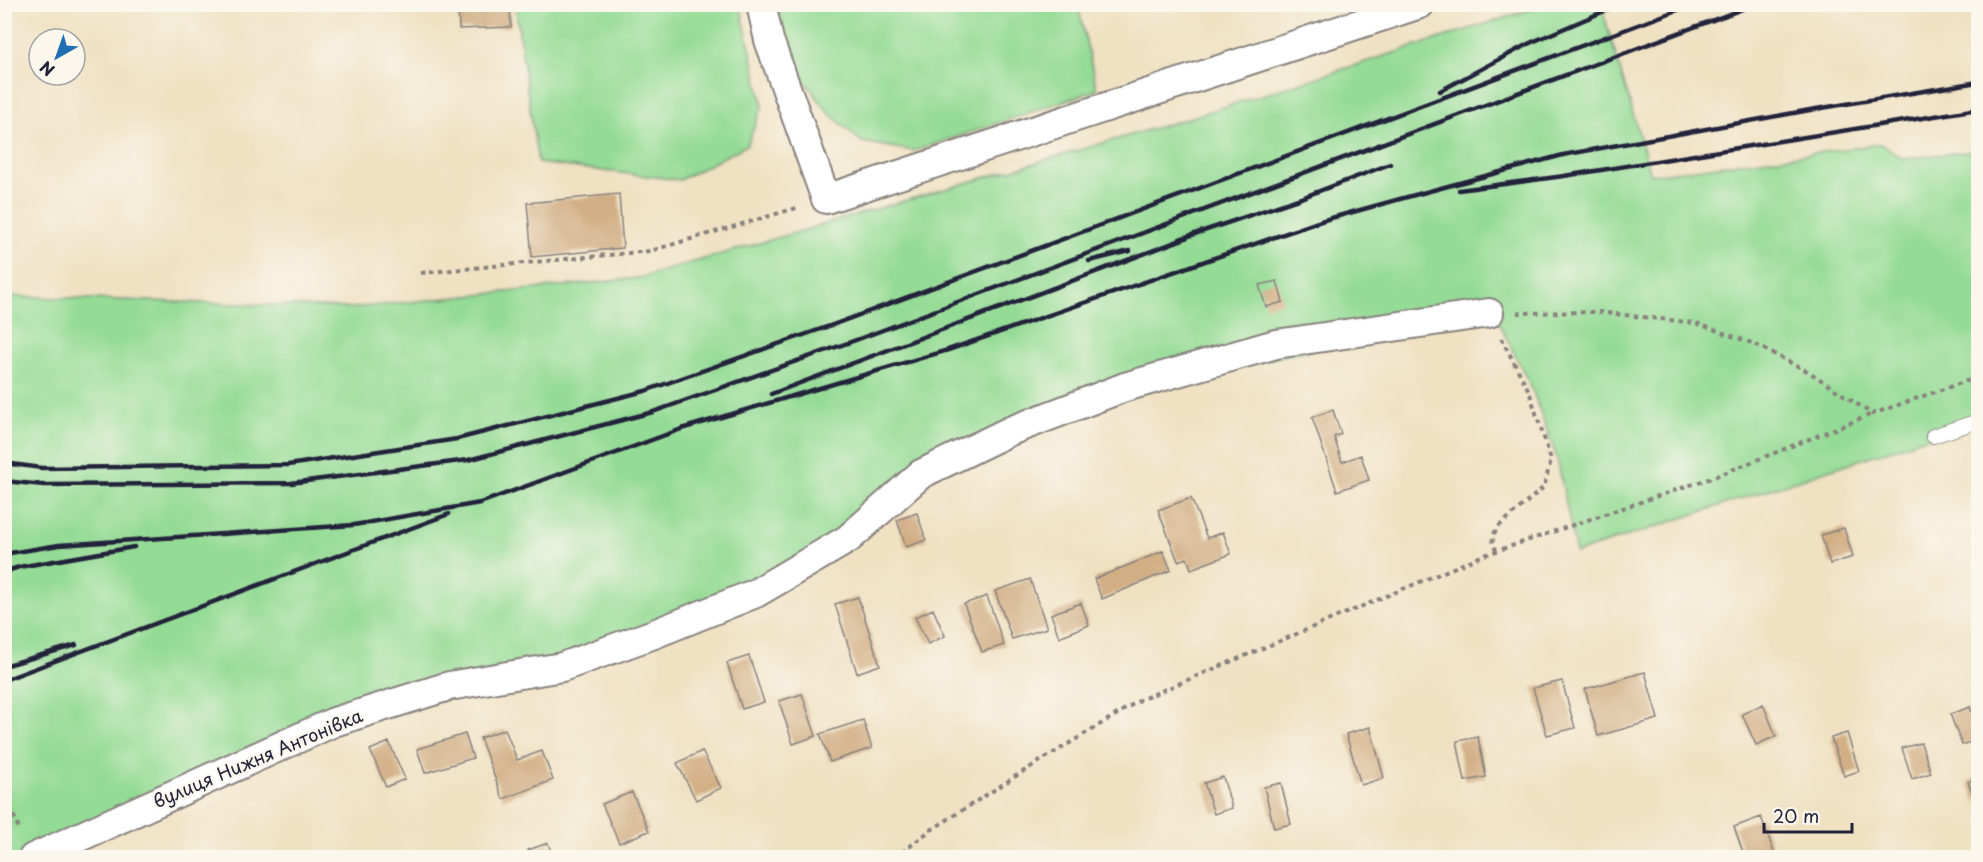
<svg xmlns="http://www.w3.org/2000/svg" width="1983" height="862" viewBox="0 0 1983 862" font-family="'Playpen Sans',sans-serif">
<style>
.green{fill:#94db95;stroke:#5b7e68;stroke-width:1.5}
.building{fill:#d1ae84}
.lines{fill:none;stroke-linecap:round;stroke-linejoin:round}
.service-casing{stroke:#88827e;stroke-width:16}
.minor-casing{stroke:#88827e;stroke-width:32}
.path{stroke:#88827e;stroke-width:4;stroke-dasharray:4.5 4.5;stroke-linecap:butt}
.service{stroke:#fff;stroke-width:14}
.minor{stroke:#fff;stroke-width:28}
.rail{stroke:#22223b;stroke-width:4.5}
.labels{text-anchor:middle;stroke-width:4.5;stroke-linejoin:round;paint-order:stroke}
.street-label{font-size:18px;fill:#22223b;stroke:#fbf7ec}
</style>
<rect width="100%" height="100%" fill="#fbf7ec"/>
<filter id="ink" filterUnits="userSpaceOnUse"><feTurbulence type="fractalNoise" baseFrequency=".0167" numOctaves="2"/><feDisplacementMap in="SourceGraphic" scale="12" xChannelSelector="R" yChannelSelector="G"/><feConvolveMatrix kernelMatrix="1 2 1 2 8 2 1 2 1" color-interpolation-filters="sRGB"/></filter>
<filter id="wash" filterUnits="userSpaceOnUse"><feTurbulence type="fractalNoise" baseFrequency=".008" numOctaves="4" result="noise"/><feDisplacementMap in="SourceGraphic" scale="24" xChannelSelector="R" yChannelSelector="G"/><feGaussianBlur stdDeviation="1.35" result="paint"/><feColorMatrix in="noise" values="0 0 0 0 0 0 0 0 0 0 0 0 0 0 0 0 0 1.4 0 .05"/><feComposite in="paint" operator="in"/></filter>
<g filter="url(#wash)">
<rect width="100%" height="100%" fill="#efe1c2"/>
<!-- green -->
<path class="green" d="M515,5H740L763,105L747,145L680,180L538,163Z
M777,5H1078L1097,90L914,151L862,142L829,113L799,74L783,38Z
M1545,5H1601L1651,175L1881,144L1903,159L1978,150V421L1576,553L1557,458L1532,389L1490,305L1006,425L843,535L753,586L559,659L331,715L18,857L5,858V296L352,308L639,278L1186,119Z"/>
<g id="blocks">
<!-- building -->
<path class="building" d="M458,4H510L511,27L459,29Z
M619,194L623,248L532,257L527,203Z
M1277,281L1283,302L1266,307L1259,285Z
M1333,410L1341,434L1334,437L1342,462L1361,455L1369,480L1337,491L1312,417Z
M1191,498L1207,538L1223,532L1231,554L1191,569L1187,558L1178,561L1158,510Z
M917,513L926,540L906,547L897,520Z
M1844,528L1853,557L1830,564L1821,535Z
M1163,551L1171,570L1102,599L1094,579Z
M1030,579L1047,628L1012,639L995,591Z
M987,596L1004,645L982,652L964,604Z
M858,597L880,665L857,673L835,604Z
M1081,603L1089,625L1059,637L1051,614Z
M933,609L945,636L928,644L915,617Z
M749,656L764,702L742,709L727,663Z
M1645,672L1658,719L1598,736L1585,689Z
M1562,681L1575,728L1547,735L1533,688Z
M802,694L816,736L793,744L779,701Z
M1763,704L1776,736L1756,745L1742,714Z
M1970,707L1978,729V739L1962,745L1950,714Z
M863,720L872,748L830,762L820,734Z
M1370,727L1384,778L1361,785L1346,734Z
M505,729L517,760L542,751L553,780L503,799L480,738Z
M1847,733L1859,771L1844,776L1831,738Z
M465,734L473,758L425,773L417,749Z
M1478,737L1486,777L1465,781L1457,741Z
M389,742L405,779L386,787L370,750Z
M1921,743L1931,773L1912,779L1902,748Z
M702,751L721,788L696,800L677,763Z
M1223,777L1232,808L1214,814L1204,783Z
M1978,777V801L1976,802L1968,782Z
M1281,783L1291,824L1274,828L1264,787Z
M632,792L649,831L619,843L602,804Z
M1761,817L1774,852L1759,858H1745L1734,827Z
M548,843L553,858H531L528,850Z"/>
</g>
</g>
<g filter="url(#ink)">
<use href="#blocks" fill-opacity="0" stroke="#88827e" stroke-width="1.5"/>
<g class="lines">
<!-- service casing -->
<g class="service-casing">
<path id="service" d="M1933,436L1978,421"/>
</g>
<!-- minor casing -->
<g class="minor-casing">
<path id="minor" d="M761,4L769,40L826,199L1420,4
M33,858L334,722L449,686L562,667L654,634L756,593L848,539L921,474L1010,431L1125,387L1276,344L1489,313"/>
</g>
<!-- path -->
<path class="path" d="M421,273L650,251L800,207
M1517,313L1599,312L1695,323L1752,343L1809,372L1872,414L1978,377
M1496,551L1492,537L1498,527L1544,487L1551,460L1529,391L1501,338
M4,790L20,832
M895,858L928,832L1016,776L1140,700L1479,557L1714,477L1872,414"/>
<!-- service -->
<use href="#service" class="service"/>
<!-- minor -->
<use href="#minor" class="minor"/>
<!-- rail -->
<path class="rail" d="M1440,91L1530,43L1621,4
M1459,190L1564,176L1978,109
M1180,239L1301,198L1390,164
M1089,261L1130,251
M771,394L1186,238
M681,429L948,350L1324,220L1400,199L1563,155L1810,110L1978,82
M4,463L42,468L288,465L457,439L645,391L835,324L1694,4
M4,481L44,485L291,483L468,460L653,412L856,340L1756,4
M4,554L59,545L354,525L480,503L687,427
M4,572L19,567L134,547
M4,666L76,645
M4,680L449,514"/>
</g>
</g>
<g class="labels">
<!-- street labels -->
<g class="street-label">
<text transform="translate(258 759) rotate(-23)" y="6">вулиця Нижня Антонівка</text>
</g>
</g>
<!-- margin -->
<rect width="1983" height="862" fill="none" stroke="#fbf7ec" stroke-width="24"/>
<!-- north arrow -->
<g transform="translate(57 57) rotate(220)"><circle r="28" fill="#fbf7ec" stroke="#a4a2a5" stroke-width="1.5"/>
<path d="M0-4.5L10 22L0 15L-10 22Z" fill="#1f6fb2"/>
<text y="-9" font-size="16" font-weight="bold" text-anchor="middle" fill="#22223b">N</text>
</g>
<!-- scale -->
<path d="M1764 823v9h88v-9" fill="none" stroke="#22223b" stroke-width="3"/>
<text x="1773" y="823" font-size="18" fill="#22223b" stroke="#fbf7ec" stroke-width="4.5" paint-order="stroke">20 m</text>
</svg>
